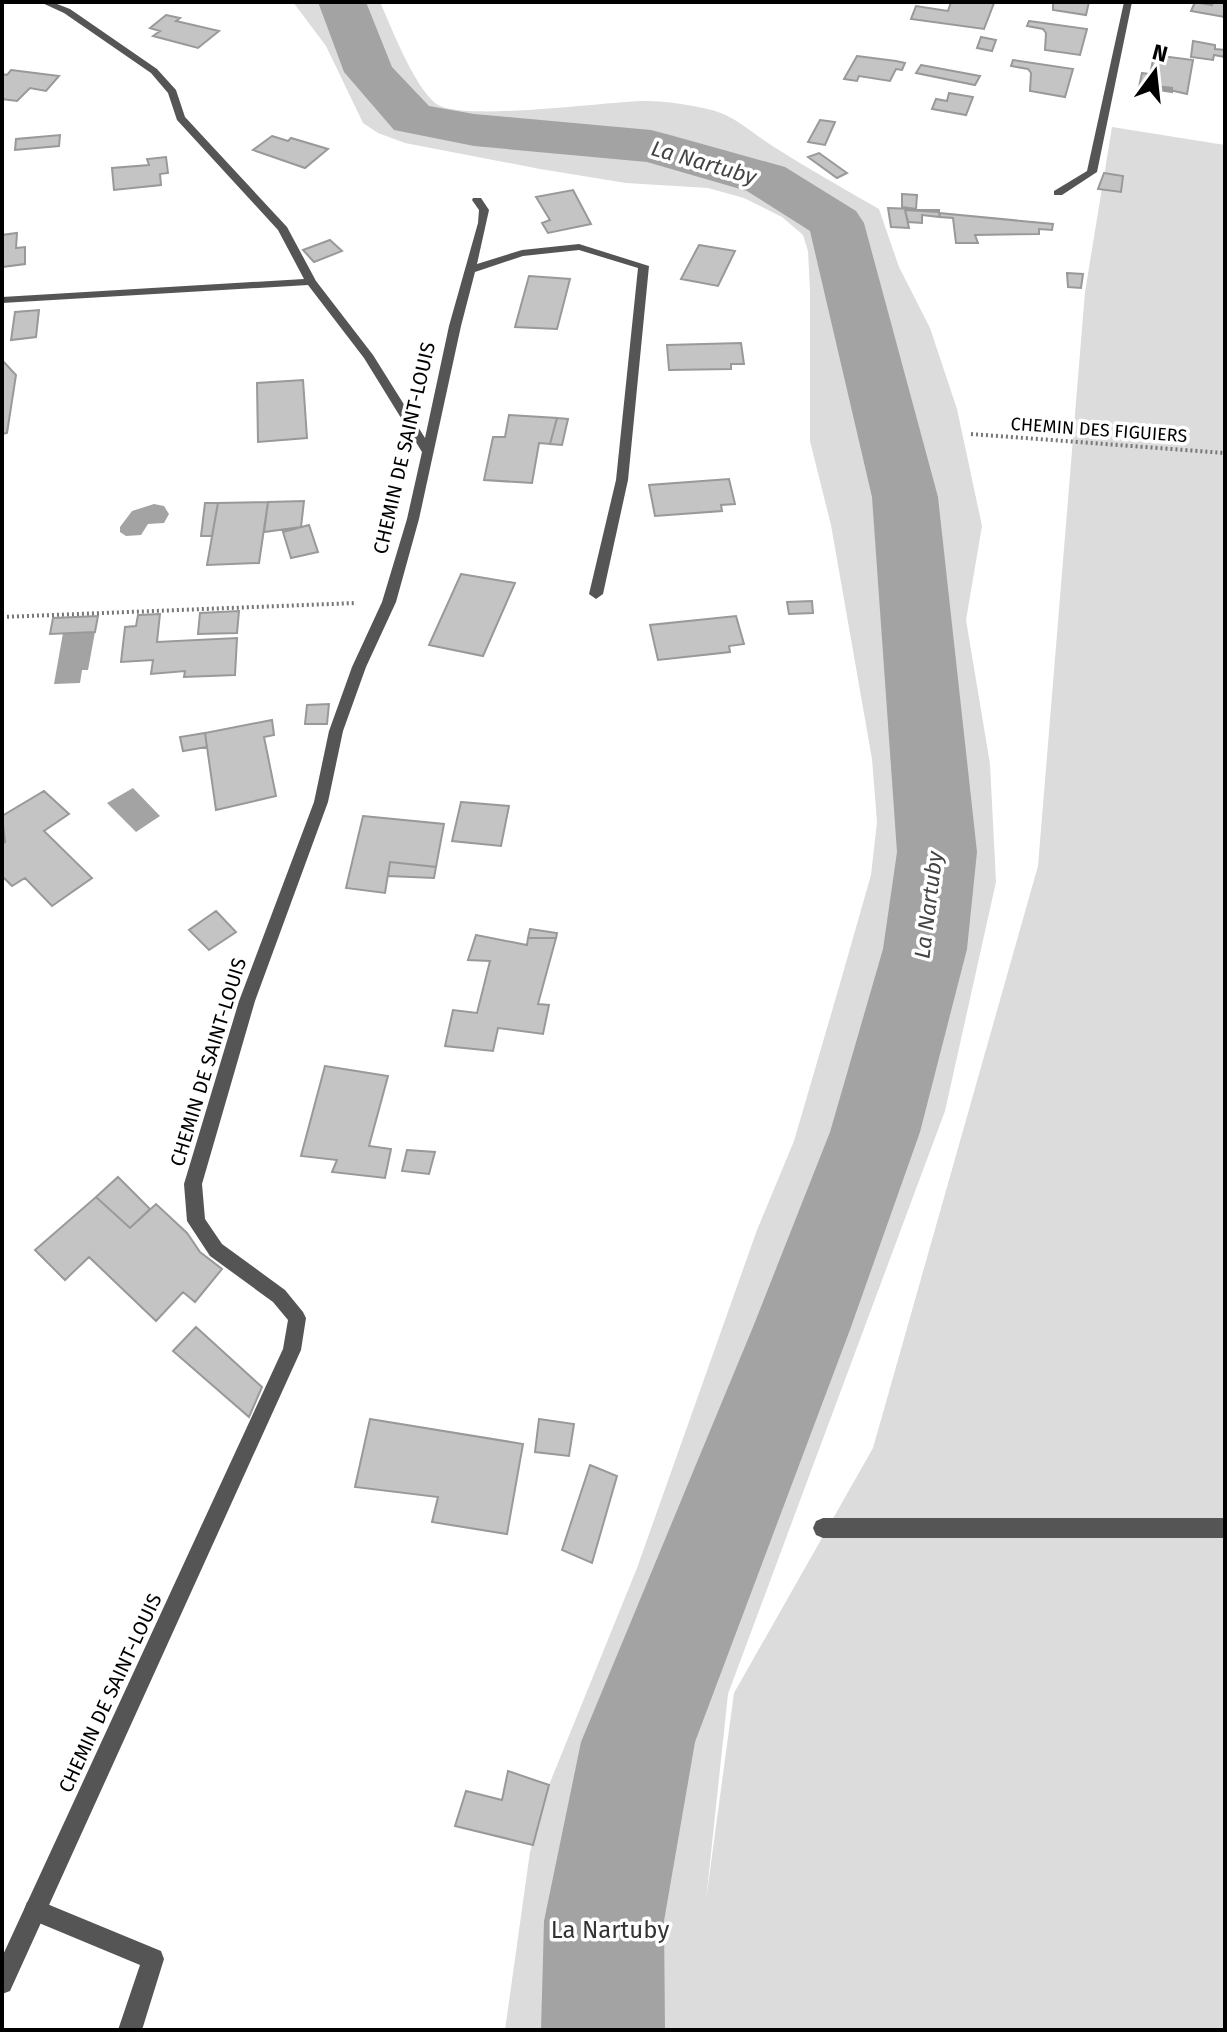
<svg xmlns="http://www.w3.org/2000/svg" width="1227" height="2032" viewBox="0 0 1227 2032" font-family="'Fira Sans',sans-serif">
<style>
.green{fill:#dcdcdc}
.water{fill:#a3a3a3}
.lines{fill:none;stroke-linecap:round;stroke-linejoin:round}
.river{fill:#a3a3a3;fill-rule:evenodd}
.building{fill:#c4c4c4;stroke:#999;stroke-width:2}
.path{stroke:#777;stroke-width:4;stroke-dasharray:2 3;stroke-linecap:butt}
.lane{fill:#555;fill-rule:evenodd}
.street{fill:#555;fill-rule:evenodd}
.labels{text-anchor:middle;stroke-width:7;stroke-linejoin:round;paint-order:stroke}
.far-street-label{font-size:18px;fill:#000;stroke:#fff}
.street-label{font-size:20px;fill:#000;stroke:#fff}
.water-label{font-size:22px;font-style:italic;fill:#444;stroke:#fff}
.near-park-label{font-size:24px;fill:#333;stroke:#fff}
</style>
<rect width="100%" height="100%" fill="#fff"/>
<!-- green -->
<path class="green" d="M293,2H380C392,29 413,84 435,103C458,123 608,101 646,101C667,101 691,105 712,110C737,117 753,134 774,147C809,169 844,189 879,209L899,267L930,328L957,409L982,526L966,620L990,764L996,882L945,1111L728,1694L706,1900L734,1693L873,1448L1038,866L1085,292L1112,127L1225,145V2030H505L530,1852L549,1785L637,1568L757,1230L794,1141L839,987L871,875L877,822L872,759L831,525L810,441V290L808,251L803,235L782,217L744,198L708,188L626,183L540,169L405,143L378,133L363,123L326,46Z"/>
<!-- water -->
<path class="water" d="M154,504L164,506L169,514L164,523L148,524L141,535L126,536L120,532V527L132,511Z
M95,632L88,670H82L80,683L54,684L63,633Z
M133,788L160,816L136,832L107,803Z"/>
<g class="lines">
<!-- river -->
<path class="river" d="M318,2H366L392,67L429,106L474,114L651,130L670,135L785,167L856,211L864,223L938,497L977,852L967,949L920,1132L851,1327L695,1742L664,1921L665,2030H541L544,1921L581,1742L753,1327L830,1132L883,949L897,852L872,497L810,231L747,191L647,162L474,146L394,130L344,72Z"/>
</g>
<!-- building -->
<path class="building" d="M951,2L994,3L984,29L911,19L916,6L948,11Z
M1053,2H1089L1086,15L1053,10Z
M1195,2L1212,5L1213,2H1225V17L1191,11Z
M166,15L180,18L176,21L219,31L198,48L153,36L160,31L150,28Z
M1029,21L1087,29L1080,55L1045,50L1046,33L1043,29L1027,26Z
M981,37L996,40L992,51L977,48Z
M1193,41L1215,45V49L1225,50V57L1214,55L1213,60L1191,57Z
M1154,55L1193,60L1187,94L1148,85Z
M857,56L896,61L905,63L902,70L896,69L890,81L859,76L857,81L844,79Z
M1013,60L1073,69L1065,97L1030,91L1031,73L1028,69L1011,66Z
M921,65L980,76L975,85L916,73Z
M11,70L59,76L46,91L30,88L17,101L2,99V74L7,75Z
M1142,73L1150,74L1148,85L1172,88V92L1139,87Z
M949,93L973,97L966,115L932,109L936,99L947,101Z
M820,120L835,122L825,145L808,142Z
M60,135L59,146L15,150L16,139Z
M272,136L288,141L291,138L328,149L305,168L253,150Z
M819,153L847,173L837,178L808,157Z
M166,157L168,173L160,174L161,185L114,190L112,168L149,165L147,159Z
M1104,173L1123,176L1121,192L1098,189Z
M573,190L591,224L548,233L542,223L550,220L536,197Z
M902,194L917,195L916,209L902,207Z
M888,208L939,210V212L905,210L909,228L891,227Z
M905,210L939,212L940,217L922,215V223L908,222Z
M939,213L1053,224L1052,230L1039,229V234L975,235L978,243H956L953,218L940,217Z
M17,233L16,248L25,247V264L2,267V235Z
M330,240L342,251L314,262L303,250Z
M699,245L735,251L718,286L681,279Z
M1067,273L1083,274L1081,288L1068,287Z
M529,276L570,279L557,329L515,327Z
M39,310L36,337L11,340L15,312Z
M741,343L744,364H731V369L669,370L667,345Z
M2,360L16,375L7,433L2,434Z
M303,380L307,438L258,442L257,383Z
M509,415L557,418L550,444L539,443L532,483L484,480L493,437H505Z
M557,418L568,419L562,445L550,444Z
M729,479L735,504L721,505L722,511L655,516L649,485Z
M304,501L301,527L264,532L268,502Z
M268,502L259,563L207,565L218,503Z
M205,503H218L212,536H201Z
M309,525L318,552L291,558L283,532Z
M461,574L515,583L483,656L429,645Z
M812,601L813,613L789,614L787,602Z
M239,611L237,633L198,634L200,613Z
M160,614L157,642L237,638L235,675L184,677L185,671L151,674L153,660L121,662L125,627L136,626L138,615Z
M98,616L95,632L50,634L53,618Z
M736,616L744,644L729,646L730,652L658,660L650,625Z
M329,704L327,724H305L307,705Z
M272,720L274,735L264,737L276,796L216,810L205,733Z
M205,733L207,747L183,751L180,737Z
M44,791L69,814L44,831L92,878L52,906L25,878L12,886L2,876V843L5,842L2,816Z
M461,802L509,806L501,846L452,841Z
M363,816L444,824L436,867L390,862L385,893L346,888Z
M390,862L436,867L434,878L388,876Z
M216,911L236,932L209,950L189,930Z
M530,929L557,933L556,938H528Z
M476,935L527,945L528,938H556L538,1004L549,1005L543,1034L498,1028L493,1051L445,1046L453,1010L477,1013L490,961L468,960Z
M325,1066L388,1076L369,1146L391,1149L385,1178L332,1172L337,1160L301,1156Z
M407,1150L435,1152L429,1174L402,1171Z
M118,1177L150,1209L130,1228L96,1197Z
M96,1197L130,1228L156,1204L187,1233L200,1252L222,1269L195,1302L183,1292L156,1321L89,1257L65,1280L35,1250Z
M196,1327L262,1387L249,1417L173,1351Z
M370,1419L523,1444L507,1534L432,1522L438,1497L355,1487Z
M539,1419L574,1424L569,1456L535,1452Z
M590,1465L617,1476L592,1563L562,1550Z
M508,1771L549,1785L533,1845L455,1826L466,1791L502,1800Z"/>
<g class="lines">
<!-- path -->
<path class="path" d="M971,434L1225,453
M2,617L356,603"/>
<!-- lane -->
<path class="lane" d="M823,1518H1225V1538H823L816,1535L813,1528L816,1521Z
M35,1899L161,1951L164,1959L142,2030H118L140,1965L27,1918L24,1910L27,1902Z"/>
<!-- street -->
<path class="street" d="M40,2H52L70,9L157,69L176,90L185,117L287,227L316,281L373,355L425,438L449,326L478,223L479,210L472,200L473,198H481L489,210L477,264L522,250L579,244L649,266L628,480L603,594L596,599L589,594L616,480L638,268L579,250L523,256L475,272L461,326L419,519L396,602L366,667L343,731L328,802L255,1001L202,1184L205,1219L222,1244L285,1290L303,1312L306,1318L301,1350L10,1991L2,1994V1957L283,1349L288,1320L273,1302L210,1256L187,1221L184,1184L239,1001L314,802L329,731L352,667L382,602L407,519L422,452L364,358L308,285L2,303V297L304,279L278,230L177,120L168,93L151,73L64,13Z
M1124,2H1132L1097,172L1062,195H1054V191L1087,171Z"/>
</g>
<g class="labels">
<!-- far-street labels -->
<g class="far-street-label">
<text transform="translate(1099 430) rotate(4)" y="6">CHEMIN DES FIGUIERS</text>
</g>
<!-- street labels -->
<g class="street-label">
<text transform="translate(404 448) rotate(-77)" y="7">CHEMIN DE SAINT-LOUIS</text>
<text transform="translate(208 1062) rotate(-73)" y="7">CHEMIN DE SAINT-LOUIS</text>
<text transform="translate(110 1693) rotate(-65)" y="7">CHEMIN DE SAINT-LOUIS</text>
</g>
<!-- water labels -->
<g class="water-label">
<text transform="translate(704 162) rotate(16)" y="8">La Nartuby</text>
<text transform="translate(928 905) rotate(-83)" y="8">La Nartuby</text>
</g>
<!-- near-park labels -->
<g class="near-park-label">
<text x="610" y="1938">La Nartuby</text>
</g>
</g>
<!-- border -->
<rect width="1227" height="2032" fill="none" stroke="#000000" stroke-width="8"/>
<!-- north arrow -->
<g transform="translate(1155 72) rotate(15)" stroke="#ffffff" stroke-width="6" paint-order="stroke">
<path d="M0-6L14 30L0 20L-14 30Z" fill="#000000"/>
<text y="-12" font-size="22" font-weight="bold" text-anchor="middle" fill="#000000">N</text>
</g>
</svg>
